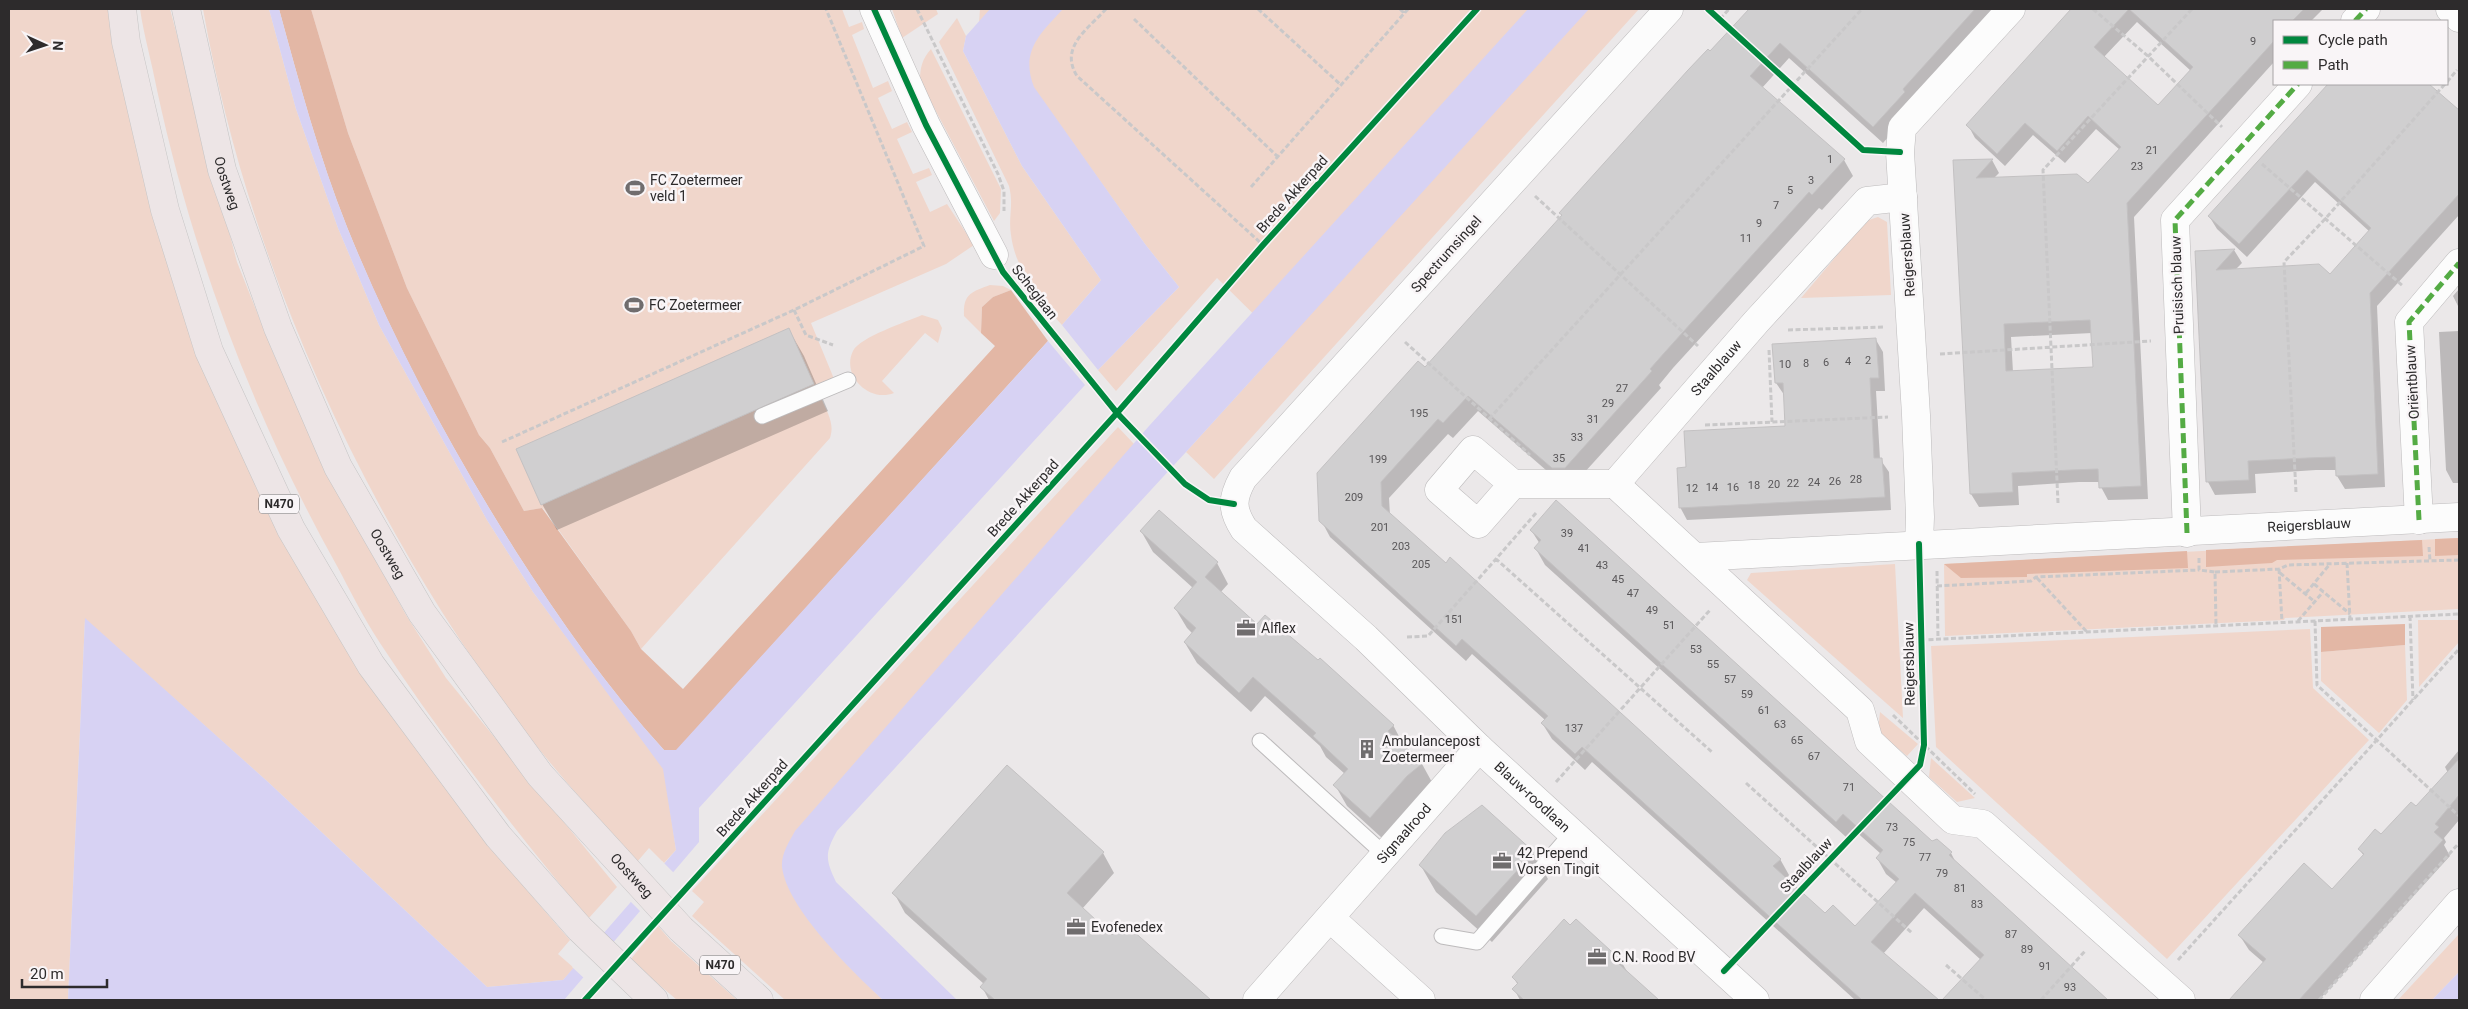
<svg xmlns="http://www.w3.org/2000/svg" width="2468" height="1009" viewBox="0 0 2468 1009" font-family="Roboto,sans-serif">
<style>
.green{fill:#f0d6cb}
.forest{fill:#e3b7a5}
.water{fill:#d7d2f3}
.pier{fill:#ebe8e9}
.shadow{fill:#0003;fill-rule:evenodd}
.building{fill:#d0cfd0;stroke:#c3c1c2;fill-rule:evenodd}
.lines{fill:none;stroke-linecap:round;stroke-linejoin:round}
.service-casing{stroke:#bdbbbc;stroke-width:17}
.minor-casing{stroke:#bdbbbc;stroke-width:29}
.tertiary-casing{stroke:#bdbbbc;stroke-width:29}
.primary-casing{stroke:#c6c5c5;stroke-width:29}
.path{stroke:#c9c8c9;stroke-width:3;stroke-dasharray:5 2.5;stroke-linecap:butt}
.service{stroke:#fcfcfc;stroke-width:15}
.minor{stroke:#fcfcfc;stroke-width:28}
.tertiary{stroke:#fcfcfc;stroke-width:28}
.primary{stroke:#ede5e6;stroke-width:28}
.quiet{stroke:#54ab44;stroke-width:5;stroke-dasharray:10 5;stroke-linecap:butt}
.cycleway-casing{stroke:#f9f5f7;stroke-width:9}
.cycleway{stroke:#00873e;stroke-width:6}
.labels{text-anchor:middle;stroke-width:5;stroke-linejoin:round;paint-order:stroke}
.number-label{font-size:11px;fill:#585658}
.shield{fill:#f9f5f7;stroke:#6a6869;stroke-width:1}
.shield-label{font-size:12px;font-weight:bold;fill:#2d2b2c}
.poi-label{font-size:14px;fill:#2d2b2c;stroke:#f9f5f7;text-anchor:start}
.street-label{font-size:14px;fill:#2d2b2c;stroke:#f9f5f7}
</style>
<rect width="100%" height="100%" fill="#ebe8e9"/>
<!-- green -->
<path class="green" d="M9,9H108L157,211L383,698C440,783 502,863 570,940L558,954L574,968L563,980L487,987L268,782L85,619L68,1000H9Z
M140,9H170L237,262L274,355L336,488L406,615L446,678L617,887L588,919C516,830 443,740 380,643C364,619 351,592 337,566C254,417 193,257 157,90C152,63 144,36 140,9Z
M203,9H269L296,109L338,228L379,325L487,520L533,592L664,769L676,850L664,863L649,848L637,862C596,816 554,770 517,721C363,514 248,263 203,9Z
M311,9H842L849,27L862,22L864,29L852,35L873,88L888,81L892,91L878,98L892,129L907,122L912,132L897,139L913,174L929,168L932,175L916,182L930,212L947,204L974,245L946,264L811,323L839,391L821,398C827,412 835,423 830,438L641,649L631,631L543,508L524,511L490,448L479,435L407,288L348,133Z
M892,9H936L938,14L902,38Z
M980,9H1639L1214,479L1186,452L1284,344L1217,278L1116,391L1098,370L1179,287L1145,244L1053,115L978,38Z
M957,18L966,36L963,51L1022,166L1101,280L1062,325C1039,301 1015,268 1011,235C1008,217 1014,205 1009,186L939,42Z
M931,49L1001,189L1000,213L994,221L920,81C920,68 922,59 931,49Z
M1878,217L1887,222L1891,295L1801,298L1866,221Z
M990,285L1003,286L1011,290L993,297L982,307L981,333L964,316C963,294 971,292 990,285Z
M922,315L938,320L942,328L938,343L925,333L882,381L894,393C869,403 841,375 853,351C860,337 906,322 922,315Z
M1118,427L1134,444L782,866C800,921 843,961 883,1000H785L692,916L704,902L692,891Z
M2459,538V609L2285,618L2284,620L1945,636L1944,564Z
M1895,564L1903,718L1747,580L1751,573Z
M2418,620H2459V642L2419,687Z
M2310,629L2313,688L2369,740L2167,959L1936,747L1931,646Z
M2405,645L2407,700L2379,733L2321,681V652Z
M1880,712L1918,744L1907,756L1878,732Z
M1931,758L1975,798L1957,802L1929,777Z
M658,926L671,941L737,1000H677L630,960Z
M2459,934V972L2432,1000H2398Z"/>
<!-- forest -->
<path class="forest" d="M279,9H311L348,133L407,288L479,435L490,448L524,511L542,508L631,631L641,649L683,689L995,346L981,333L982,307L993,297L1011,290L1048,341L676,751L664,750C608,689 560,620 515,550C450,447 393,341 347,227C319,157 299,82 279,9Z
M2459,538V555L2435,556V539Z
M2422,540L2423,556L2277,560L2272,563L2206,567V550Z
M2187,551L2188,568L2027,574V577L1961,578L1944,564Z
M2405,624V645L2321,652V627Z"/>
<!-- water -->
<path class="water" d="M269,9H279C299,82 319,157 347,227C393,340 450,447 515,550C560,620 608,689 664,750H676L1048,341L1085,385L699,808V842L564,1000H68L85,618L268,782L487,987L563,980L676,850L663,769L533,592L487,520L379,325L338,228L296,109Z
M990,9H1063C1040,34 1020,51 1034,87L1145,244L1179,287L1098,370L1062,325L1101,280L1022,166L963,51L966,36Z
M1528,9H1589L1186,452L837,831C825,853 825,859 836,882L957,1000H883C853,972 787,909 782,867C781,854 789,842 795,831L1149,426Z
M2459,972V1000H2432Z"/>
<!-- pier -->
<path class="pier" d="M662,861L675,874L642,913L629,900Z
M602,932L615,945L586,980L572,967Z"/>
<!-- shadow -->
<path class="shadow" d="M1750,9H1999L1883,143L1789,58L1762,88L1844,160L1853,176L1822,210L1819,208L1673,368L1659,385L1661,388L1574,484H1562L1478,411L1453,438L1448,434L1389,498L1390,515L1780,859L1789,875L1786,879L1825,915L1855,928L1897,883L1886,874L1877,858L1881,854L1853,829L1846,837L1545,565L1536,549L1540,544L1531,530L1932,842L1951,853L1957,865L2107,1000H1944L1981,960L1924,908L1883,954L1935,1000H1855L1592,762L1585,770L1552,739L1542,723L1545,720L1472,654L1466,661L1330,537L1321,520L1425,368L1562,216L1561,213Z
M2073,9H2323L2311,21H2274V62L2134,217L2148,499L2108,500L2101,487L2100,482H2079L2018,486L2019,505L1979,507L1971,494L1955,162L1992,160L1999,173L1994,178L2088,185L2120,150L2096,129L2065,163L2033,135L2005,166L1975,138L1968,125ZM2137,22L2191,71L2158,107L2103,58ZM2092,333L2095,369L2013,372L2011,337Z
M2329,84H2427L2459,112V215L2377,306L2385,487L2345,489L2337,476V470H2316L2255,474L2256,493L2215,495L2208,482L2196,252L2234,250L2242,263L2235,270L2330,276L2370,232L2315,182L2247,257L2217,229L2209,216Z
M2459,289V308L2453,296Z
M789,330L804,356L828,411L557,530L542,504Z
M2459,331V483H2453L2446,470L2439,332Z
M1876,340L1883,352L1885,391H1876L1880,459L1889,472L1891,510L1687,520L1680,507L1688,468L1787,427L1785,396L1776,383Z
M1141,531L1217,563L1228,584L1220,593L1257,626L1393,725L1404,746L1403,747L1422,764L1433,784L1382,838L1347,806L1335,785L1345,774L1326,757L1320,746L1265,696L1251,712L1197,663L1185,643L1193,634L1187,628L1175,608L1193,588L1153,552Z
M2459,750V820L2444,838L2446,842L2444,845L2450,856L2319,1000H2230L2264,963L2249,950L2240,936L2332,891L2364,856L2359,849L2381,836L2417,808L2448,773L2445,767Z
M1103,853L1114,873L1082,909L1112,936L1201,993L1205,1000H989L982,987L984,984L905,913L894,893Z
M1533,853L1548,879L1492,942L1436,892L1421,866Z
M1621,961L1629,975L1657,1000H1520L1514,989L1518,985L1513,977Z"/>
<!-- building -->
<path class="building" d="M1749,9H1975L1903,89L1905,92L1873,127L1780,43L1750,76L1845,159L1812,195L1809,192L1665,352L1650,369L1652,371L1565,468H1552L1468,396L1443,423L1438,419L1381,482L1382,506L1446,563L1450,557L1781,859L1773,866L1825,913L1833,905L1855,926L1899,879L1876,858L1883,850L1843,814L1836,822L1534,548L1541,540L1530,530L1556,500L1932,841L1937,839L1952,852L1949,855L2108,1000H1942L1984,955L1915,893L1871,942L1939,1000H1862L1582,747L1575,754L1541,723L1548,716L1462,639L1456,646L1319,521L1317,473L1418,361L1425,367L1562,215L1559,213L1688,70L1708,49L1710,51Z
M2071,9H2304L2292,21H2274V41L2127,203L2141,486L2099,488L2098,469L2071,470L2012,473L2013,492L1970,494L1953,160L1993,159L1976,178L2077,174L2088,183L2121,147L2088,116L2057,151L2025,123L1997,154L1966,125ZM2129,9L2193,67L2158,105L2094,47ZM2090,320L2093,367L2006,371L2004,324Z
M2328,84H2429L2459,110V194L2370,293L2378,474L2336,476L2335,457L2307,458L2248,461L2249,480L2206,482L2195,251L2235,249L2216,270L2319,264L2330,274L2371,228L2307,170L2239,244L2208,216Z
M789,328L814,384L541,505L516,449Z
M1876,338L1879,378H1870L1874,458H1882L1885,497L1679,508L1677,468L1686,467L1684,431L1785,426L1783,383H1775L1772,344Z
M1159,510L1218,562L1205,577L1257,624L1265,615L1318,660L1320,658L1394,725L1388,731L1423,763L1407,776L1370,818L1333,785L1348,769L1313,736L1316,733L1253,677L1239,693L1184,642L1196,628L1174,608L1197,582L1140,531Z
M2459,759V795L2435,824L2439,827L2434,832L2443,840L2299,1000H2229L2266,959L2238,935L2304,863L2332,889L2364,854L2358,849L2375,829L2381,834L2411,802L2416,806Z
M1007,765L1104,852L1067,893L1112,935L1123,922L1211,1000H995L980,987L987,979L892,893Z
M1482,805L1534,852L1476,916L1419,865L1445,833Z
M1564,919L1570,925L1576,919L1622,961L1619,964L1659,1000H1524L1512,989L1518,983L1512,977Z"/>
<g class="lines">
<!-- service casing -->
<g class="service-casing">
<path id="service" d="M762,416L848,380
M1260,741L1384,854
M1442,936L1477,942L1572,833"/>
</g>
<!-- minor casing -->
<g class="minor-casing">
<g id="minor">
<path d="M874,9L926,125L994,255"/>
<path d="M2450,9L2459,18"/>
<path d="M2355,21L2366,9"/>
<path d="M1513,484L1478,524L1439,490L1473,450L1513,484H1615"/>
<path d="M1615,484L1860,710L1869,741L1953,820L1983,824L2181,1000"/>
<path id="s1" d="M1615,484L1756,322L1867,201L1903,197"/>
<path d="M2419,520L2409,322L2459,263"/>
<path d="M2187,533L2175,220L2298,84"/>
<path d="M1919,544L1920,517L1916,415L1900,152L1902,128L2011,9"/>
<path id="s2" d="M1696,557L2459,517"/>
<path d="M1330,918L1421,1000"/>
<path id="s3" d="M1257,1000L1479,748"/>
<path d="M2374,1000L2459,903"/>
</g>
</g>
<!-- tertiary casing -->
<g class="tertiary-casing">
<g id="tertiary">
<path id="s4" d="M1669,9L1243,478C1232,498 1231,509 1244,529L1366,638L1479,748L1755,1000"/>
</g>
</g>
<!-- primary casing -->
<g class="primary-casing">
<g id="primary">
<path d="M122,9L126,42L165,210L209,351L291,529L371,665L498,836L580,929L654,1000"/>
<path id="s5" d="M186,9L222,170L278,328L338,467L422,613L540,775L681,929L759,1000"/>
</g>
</g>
<!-- path -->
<path class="path" d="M917,9L998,174L1004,191V211
M1106,9C1088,29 1059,47 1077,76L1263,245
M1258,9L1341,85
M1400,9L1404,13
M2093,9L2149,57L2222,127
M1134,19L1278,157
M1720,19L1729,9
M2447,82L2457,70
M2262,164L2403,286
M1251,187L1408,9
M1535,196L1698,346
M794,310L806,335L833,345
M1788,330L1884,327
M1405,342L1530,455
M1769,350L1772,422
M1940,354L2151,341
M1489,419L1862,9
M1705,425L1888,417
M502,442L794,310L924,246L826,9
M2296,492L2284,262L2325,219L2445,84
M2058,503L2043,170L2192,9
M1536,513L1496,559L1712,752
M2429,547L2430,561
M2199,558V570L2215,572L2216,625
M2347,563L2350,619
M2279,569L2282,622
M1937,571L1938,639
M2215,572L2279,569L2288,565L2459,560
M2280,573L2315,602
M2037,578L2087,632
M2314,584L2350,614
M1937,586L2031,581L2036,577L2199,570
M2306,593L2330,564
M2410,616L2413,700
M2298,621L2323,592
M2315,621L2317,685L2459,816
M1407,637L1428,636L1496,559
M1921,640L2459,614
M1893,715L1975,794
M1556,782L1710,610
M1746,783L1912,933
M2178,960L2459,649
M1946,965L1986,1000
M2041,1000L2085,951
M2319,1000L2459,843"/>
<!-- service -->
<use href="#service" class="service"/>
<!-- minor -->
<use href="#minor" class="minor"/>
<!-- tertiary -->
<use href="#tertiary" class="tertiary"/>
<!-- primary -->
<use href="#primary" class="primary"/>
<!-- quiet -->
<path class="quiet" d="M2355,21L2366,9
M2419,520L2409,322L2459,263
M2187,533L2175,220L2298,84"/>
<!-- cycleway casing -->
<g class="cycleway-casing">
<path id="cycleway" d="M874,9L926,125L1003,272L1117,413L1185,484L1209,500L1234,504
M1708,9L1863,150L1900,152
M1724,971L1920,765L1924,745L1919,544
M585,1000L1117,413L1263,245L1477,9"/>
</g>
<!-- cycleway -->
<use href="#cycleway" class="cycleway"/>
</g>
<!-- icons -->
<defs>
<g id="stadium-bare" transform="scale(1.5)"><path d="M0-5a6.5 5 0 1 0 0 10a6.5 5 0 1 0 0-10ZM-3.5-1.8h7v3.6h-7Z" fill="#706d6e" stroke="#f9f5f7" stroke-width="2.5" paint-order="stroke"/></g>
<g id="office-bare" transform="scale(1.5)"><path d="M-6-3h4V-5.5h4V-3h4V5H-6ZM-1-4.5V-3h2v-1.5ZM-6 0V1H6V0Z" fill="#706d6e" stroke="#f9f5f7" stroke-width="2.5" paint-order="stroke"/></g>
<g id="building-bare" transform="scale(1.5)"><path d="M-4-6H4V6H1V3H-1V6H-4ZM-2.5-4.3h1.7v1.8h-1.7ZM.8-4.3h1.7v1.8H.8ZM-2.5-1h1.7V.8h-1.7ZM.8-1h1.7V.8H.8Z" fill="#706d6e" stroke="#f9f5f7" stroke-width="2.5" paint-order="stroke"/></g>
</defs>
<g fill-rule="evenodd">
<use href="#stadium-bare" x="635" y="188"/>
<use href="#stadium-bare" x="634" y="305"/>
<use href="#office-bare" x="1246" y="628"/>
<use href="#building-bare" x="1367" y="749"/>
<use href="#office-bare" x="1502" y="861"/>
<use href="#office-bare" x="1076" y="927"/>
<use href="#office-bare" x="1597" y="957"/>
</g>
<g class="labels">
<!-- number labels -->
<g class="number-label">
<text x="2253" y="45">9</text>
<text x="2152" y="154">21</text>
<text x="1830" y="163">1</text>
<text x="2137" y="170">23</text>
<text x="1811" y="184">3</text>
<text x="1790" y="194">5</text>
<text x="1776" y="209">7</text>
<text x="1759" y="227">9</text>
<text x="1746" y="242">11</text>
<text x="1868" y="364">2</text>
<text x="1848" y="365">4</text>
<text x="1826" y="366">6</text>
<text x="1806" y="367">8</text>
<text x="1785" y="368">10</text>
<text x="1622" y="392">27</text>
<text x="1608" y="407">29</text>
<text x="1419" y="417">195</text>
<text x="1593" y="423">31</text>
<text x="1577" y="441">33</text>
<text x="1559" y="462">35</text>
<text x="1378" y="463">199</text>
<text x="1856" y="483">28</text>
<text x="1835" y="485">26</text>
<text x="1814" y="486">24</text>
<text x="1793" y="487">22</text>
<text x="1774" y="488">20</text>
<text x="1754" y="489">18</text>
<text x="1712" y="491">14</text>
<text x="1733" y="491">16</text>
<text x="1692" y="492">12</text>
<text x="1354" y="501">209</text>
<text x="1380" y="531">201</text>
<text x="1567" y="537">39</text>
<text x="1401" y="550">203</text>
<text x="1584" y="552">41</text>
<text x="1421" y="568">205</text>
<text x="1602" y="569">43</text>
<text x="1618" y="583">45</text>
<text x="1633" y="597">47</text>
<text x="1652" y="614">49</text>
<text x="1454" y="623">151</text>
<text x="1669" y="629">51</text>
<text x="1696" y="653">53</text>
<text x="1713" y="668">55</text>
<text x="1730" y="683">57</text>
<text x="1747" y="698">59</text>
<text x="1764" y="714">61</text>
<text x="1780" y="728">63</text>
<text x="1574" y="732">137</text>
<text x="1797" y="744">65</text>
<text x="1814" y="760">67</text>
<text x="1849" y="791">71</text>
<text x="1892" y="831">73</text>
<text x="1909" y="846">75</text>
<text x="1925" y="861">77</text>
<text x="1942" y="877">79</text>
<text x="1960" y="892">81</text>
<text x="1977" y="908">83</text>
<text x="2011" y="938">87</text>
<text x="2027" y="953">89</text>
<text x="2045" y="970">91</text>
<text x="2070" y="991">93</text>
</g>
<!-- shield labels -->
<g class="shield">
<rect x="259" y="494.5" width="40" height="19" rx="4"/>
<rect x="700" y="955.5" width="40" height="19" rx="4"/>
</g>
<g class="shield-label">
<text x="279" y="508">N470</text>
<text x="720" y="969">N470</text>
</g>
<!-- poi labels -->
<g class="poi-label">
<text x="650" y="185">FC Zoetermeer<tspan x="650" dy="16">veld 1</tspan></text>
<text x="649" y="310">FC Zoetermeer</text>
<text x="1261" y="633">Alflex</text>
<text x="1382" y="746">Ambulancepost<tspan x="1382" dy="16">Zoetermeer</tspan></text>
<text x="1517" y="858">42 Prepend<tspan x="1517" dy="16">Vorsen Tingit</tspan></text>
<text x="1091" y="932">Evofenedex</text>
<text x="1612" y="962">C.N. Rood BV</text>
</g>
<!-- street labels -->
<g class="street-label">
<text dy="5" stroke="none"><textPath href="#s5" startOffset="179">Oostweg</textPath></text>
<text transform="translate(1292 194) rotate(-48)" y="5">Brede Akkerpad</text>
<text transform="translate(1446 254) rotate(-48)" y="5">Spectrumsingel</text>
<text transform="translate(1907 255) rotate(-94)" y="5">Reigersblauw</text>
<text transform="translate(2177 285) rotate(-92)" y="5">Pruisisch blauw</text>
<text transform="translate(1035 292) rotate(52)" y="5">Scheglaan</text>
<text dy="5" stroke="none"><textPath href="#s1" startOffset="154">Staalblauw</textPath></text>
<text transform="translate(2412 382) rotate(-93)" y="5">Oriëntblauw</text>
<text transform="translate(1023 498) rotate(-48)" y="5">Brede Akkerpad</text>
<text dy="5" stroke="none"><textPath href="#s2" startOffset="614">Reigersblauw</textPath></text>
<text dy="5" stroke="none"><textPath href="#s5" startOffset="584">Oostweg</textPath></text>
<text transform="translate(1909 664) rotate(-91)" y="5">Reigersblauw</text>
<text dy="5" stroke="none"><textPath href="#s4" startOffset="1082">Blauw-roodlaan</textPath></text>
<text transform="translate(752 798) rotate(-48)" y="5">Brede Akkerpad</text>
<text dy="5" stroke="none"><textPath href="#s3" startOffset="222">Signaalrood</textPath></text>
<text transform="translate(1806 865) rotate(-47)" y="5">Staalblauw</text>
<text dy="5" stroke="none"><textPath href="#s5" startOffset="989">Oostweg</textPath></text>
</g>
</g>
<!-- border -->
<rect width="2468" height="1009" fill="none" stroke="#2d2b2c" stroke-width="20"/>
<!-- legend -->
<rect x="2273" y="20" width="175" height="65" fill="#f9f5f7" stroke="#a7a4a6"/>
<rect x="2283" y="36" width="25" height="8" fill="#00873e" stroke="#a7a4a6"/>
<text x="2318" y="45" font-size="15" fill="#2d2b2c">Cycle path</text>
<rect x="2283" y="61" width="25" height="8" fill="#54ab44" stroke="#a7a4a6"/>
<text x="2318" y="70" font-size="15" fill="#2d2b2c">Path</text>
<!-- north arrow -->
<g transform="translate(45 45) rotate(93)" stroke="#f9f5f7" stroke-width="4" paint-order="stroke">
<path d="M0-4L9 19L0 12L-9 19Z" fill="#2d2b2c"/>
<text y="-8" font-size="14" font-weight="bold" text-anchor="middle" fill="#2d2b2c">N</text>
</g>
<!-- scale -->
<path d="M22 979v8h85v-8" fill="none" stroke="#2d2b2c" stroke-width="2.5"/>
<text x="30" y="979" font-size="15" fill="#2d2b2c" stroke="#f9f5f7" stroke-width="4" paint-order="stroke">20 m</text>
</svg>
